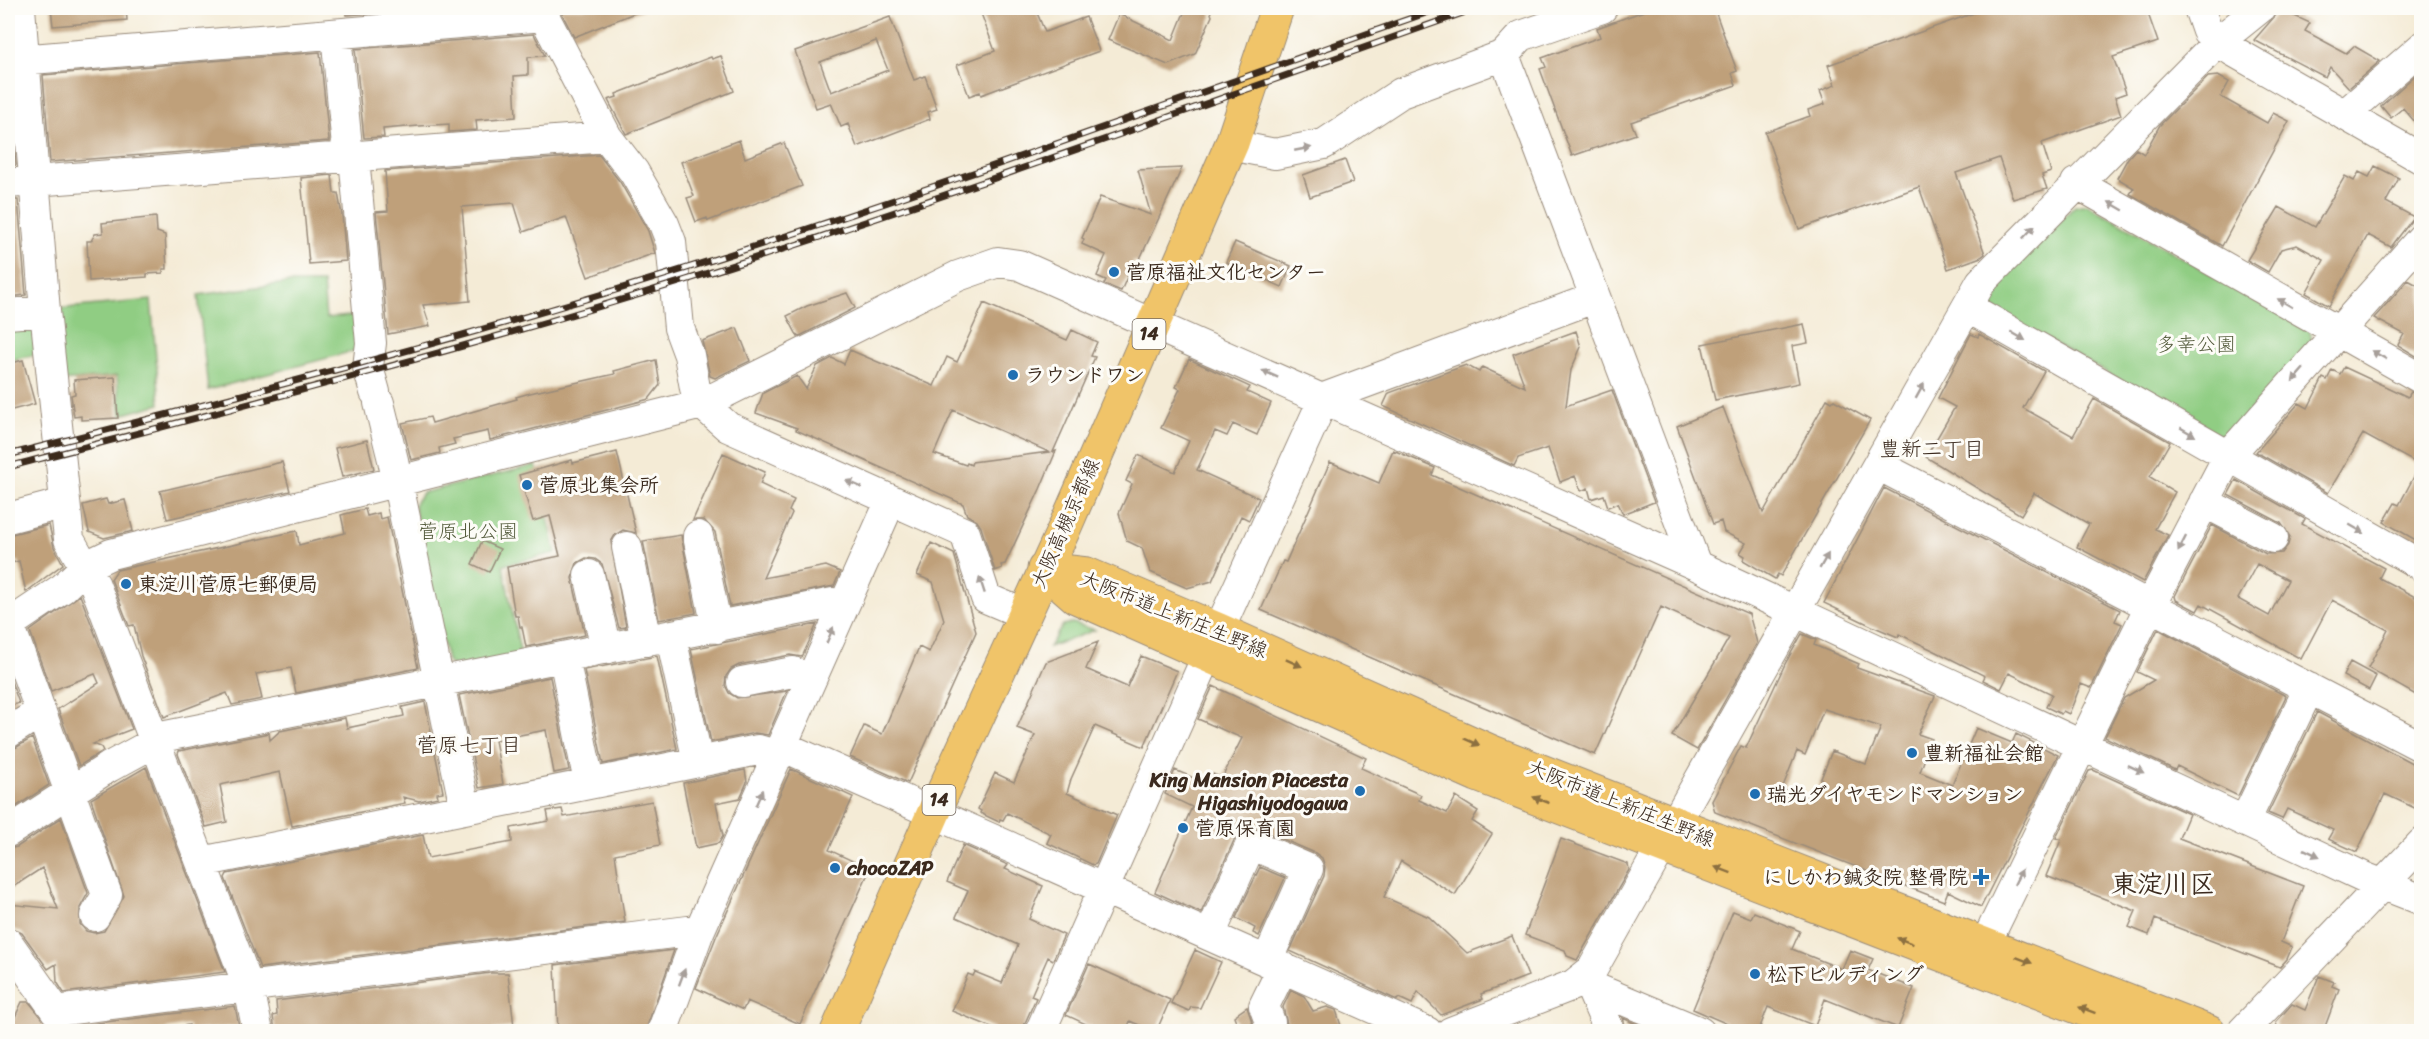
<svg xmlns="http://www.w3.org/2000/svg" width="2429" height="1039" viewBox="0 0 2429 1039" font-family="Sriracha,'Klee One',sans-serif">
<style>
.green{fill:#90cd83;stroke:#667c50;stroke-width:1.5}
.building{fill:#bfa07a;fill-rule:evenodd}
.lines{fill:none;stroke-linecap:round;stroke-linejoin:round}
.minor-casing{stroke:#988a7a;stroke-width:32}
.major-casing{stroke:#988a7a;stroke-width:35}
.minor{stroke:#fff;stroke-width:30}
.major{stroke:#f0c469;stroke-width:33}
.rail-casing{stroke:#3b2a1e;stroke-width:7}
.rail{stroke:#fdfcf7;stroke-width:4.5;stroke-dasharray:14;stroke-linecap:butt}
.oneway{fill:#a79f9a}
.oneway2{fill:#8c6f40}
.poi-dot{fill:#1f6fb2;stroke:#fdfcf7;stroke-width:2}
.labels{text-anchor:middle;stroke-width:6;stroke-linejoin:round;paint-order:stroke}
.shield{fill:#fdfcf7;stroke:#75695f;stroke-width:1.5}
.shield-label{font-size:18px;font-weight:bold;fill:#3b2a1e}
.poi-label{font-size:20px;font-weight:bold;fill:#3b2a1e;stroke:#fdfcf7;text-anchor:start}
.park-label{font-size:20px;fill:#545b3c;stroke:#fdfcf7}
.street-label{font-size:20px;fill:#3b2a1e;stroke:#fdfcf7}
.neighbourhood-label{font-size:21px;fill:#3b2a1e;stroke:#fdfcf7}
.district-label{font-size:26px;font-weight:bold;fill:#3b2a1e;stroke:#fdfcf7}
</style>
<rect width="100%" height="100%" fill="#fdfcf7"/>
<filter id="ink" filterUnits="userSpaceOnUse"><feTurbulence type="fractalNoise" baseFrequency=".0167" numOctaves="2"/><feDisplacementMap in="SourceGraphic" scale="12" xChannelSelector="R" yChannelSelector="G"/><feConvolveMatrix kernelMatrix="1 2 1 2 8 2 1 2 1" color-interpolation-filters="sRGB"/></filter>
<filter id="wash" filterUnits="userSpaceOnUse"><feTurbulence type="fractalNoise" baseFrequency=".008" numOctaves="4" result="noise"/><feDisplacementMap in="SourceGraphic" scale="24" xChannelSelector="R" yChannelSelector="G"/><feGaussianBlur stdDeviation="1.35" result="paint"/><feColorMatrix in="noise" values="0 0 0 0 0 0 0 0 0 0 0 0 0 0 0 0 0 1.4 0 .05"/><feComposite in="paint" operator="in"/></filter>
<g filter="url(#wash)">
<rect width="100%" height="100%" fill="#f4ebd6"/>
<!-- green -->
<path class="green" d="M2087,204L2310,330L2312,342L2229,435H2216L1990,307L1989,293L2075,206Z
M287,283H323L326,318L362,315L365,348L208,390L198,295Z
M151,300L160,404L121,415L117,376L62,381L56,309Z
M8,322L36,325L38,354L8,361Z
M536,465L556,553L503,565L521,656L457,669L447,661L414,505L422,493Z
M1073,623L1095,630L1049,647L1063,625Z"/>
<g id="blocks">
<!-- building -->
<path class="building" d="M51,8H126L127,20L53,26Z
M345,8H439L346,15Z
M559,8H647L574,37Z
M979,8H1035L1045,32L1086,17L1099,51L981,95L980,92L969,96L957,65L995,51Z
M1186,8H1209L1212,16L1195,54L1168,65L1108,40L1119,14L1173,40Z
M1652,8H1714L1737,71L1732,73L1736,85L1631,122L1636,134L1572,156L1540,69L1546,67L1542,58L1600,37L1597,28Z
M1988,8H2146L2158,42L2113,57L2126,93L2115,97L2121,115L2042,143L2051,172L2042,175L2047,189L2013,199L1999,158L1956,173L1985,254L1981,257L1948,269L1919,187L1799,229L1765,132L1810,116L1808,110L1825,104L1820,91L1835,85L1828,65Z
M2277,8L2310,23L2305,31L2346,53L2354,46L2380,61L2349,88L2330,67L2325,77L2254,40L2276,15Z
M890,17L914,80L925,76L937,109L928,112L930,119L857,147L848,124L841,127L831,103L816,108L795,51ZM876,41L888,70L831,92L820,62Z
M534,34L545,56L528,57V75L514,76L516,117L476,120L477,130L449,132V124L419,126L383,129L384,137L364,138L355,49Z
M320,52L329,141L50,162L43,75Z
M721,56L734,91L626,134L608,100L617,97L616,94L711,57L712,59Z
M2421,70V129L2403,108L2391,118L2381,106Z
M2218,76L2229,82L2221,97L2267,123L2273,113L2289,121L2222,246L2130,194L2134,188L2117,178L2128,158L2136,149L2144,154L2160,125L2208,77Z
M8,78L16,165L8,166Z
M739,140L745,158L784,143L802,186L708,221L707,218L696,222L687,198L694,196L681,162Z
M599,155L620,182L648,231L655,253L588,277L566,217L523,232L514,203L462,207L470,301L423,305L430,326L388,334L376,212L388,211L385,171Z
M1345,160L1353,182L1310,197L1303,175Z
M2375,166L2399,178L2386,202L2414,217L2391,247L2368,235L2329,306L2306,293L2324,260L2297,245L2281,249L2268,272L2247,260L2279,207L2315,227L2345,176L2354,181L2359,172L2369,177Z
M1182,168L1138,263L1134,261L1121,291L1104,284L1106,280L1097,276L1106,255L1082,244L1084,239L1082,238L1100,197L1151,215L1138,170Z
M332,175L334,193H338L342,215L346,261L309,264L301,178Z
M8,200H18L26,295L8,297Z
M156,217L157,232L165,235L167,269H163V273L147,274V277L89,281L87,241H91L95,234L103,233L102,223Z
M1235,242L1291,266L1282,287L1226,262Z
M2408,280L2421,287V359L2398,345L2404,334L2374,318Z
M847,293L855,308L798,337L787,316L807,306Z
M984,303L1067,340L1072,330L1097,342L1091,356L1095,357L1053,452L1056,451L1040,489L1005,564L1001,565L1002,568L995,571L981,527L977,521L967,515L963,504L796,430L797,428L756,413L763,393L797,376L806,389L817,366L832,358L844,364L850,350L934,386L947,357L957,362ZM953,410L1049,452L972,462L971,465L967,463L966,465L934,454Z
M1804,324L1808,343L1792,346L1799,383L1715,400L1702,344Z
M737,328L750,361L715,378L710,376L702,341Z
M1576,331L1581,347L1571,370L1566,406L1612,390L1654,502L1623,514L1618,503L1608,507L1604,495L1591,499L1588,488L1581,491L1575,476L1560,482L1548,448L1518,458L1514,466L1383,406L1389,393L1466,365L1479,372L1482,367L1525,387L1513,354Z
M1971,334L1978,337L1979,334L2044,371L2023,408L2073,436L2094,399L2170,442L2150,477L2175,492L2155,529L2168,535L2143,582L2077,547L2089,524L2034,493L2021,515L1926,457L1955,407L1938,398Z
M1189,359L1250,387L1247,392L1271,403L1257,435L1233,424L1227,436L1215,431L1197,470L1259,498L1249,520L1241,516L1212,581L1187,588L1150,572L1142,548L1127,541L1119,513L1132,484L1126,481L1138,455L1175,472L1189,441L1161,428L1180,389L1176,387Z
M23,360L35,404L8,411V364Z
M656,360L660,385L649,399L490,440L488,431L453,439L455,444L439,448L440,453L411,460L402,423L430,417L432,423L517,399L516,397L530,393L615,374L614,371Z
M2344,367L2408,397L2411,392L2421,396V543L2384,522L2395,503L2399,505L2420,465L2363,434L2328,493L2256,452L2299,403L2308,408L2323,378L2327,380L2332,370L2340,374Z
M115,377L118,418L81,420V416L74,417L71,395L75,394L74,380Z
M1827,399L1832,402L1834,400L1870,420L1781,576L1778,574L1775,579L1743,560L1745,556L1740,553L1746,543L1724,532L1721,521L1713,524L1677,426L1723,407L1763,513Z
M367,440L374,469L342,477L335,448Z
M1393,450L1435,468L1432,475L1749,614L1757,643L1697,750L1672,736L1729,638L1661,607L1595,755L1261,610L1283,561L1286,562L1330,462L1379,483Z
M617,452L636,533L623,530L615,535L611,542L626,627L619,628L602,564L595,559L586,558L577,563L572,578L585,635L526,647L522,627H520L518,616H515L507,567L560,556L550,516L533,521L519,475L572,460L573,463Z
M723,453L765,472L760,484L794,500L789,511L792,513L763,578L826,566L840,572L834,586L730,606L715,532L704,520H693Z
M282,462L290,491L167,519L160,491Z
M2236,480L2305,519L2302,524L2384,568L2379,578L2421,600V698L2368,668L2388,630L2332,600L2301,659L2201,604L2197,611L2176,600L2175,596L2212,525L2266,554L2282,553L2288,545L2290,537L2281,523L2228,495ZM2257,564L2288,580L2269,616L2238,599Z
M1884,488L2120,610L2115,621L2122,624L2091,688L2081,684L2069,714L2063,711L2061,714L2046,707L2052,694L2009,673L2001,689L1983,680L1985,676L1935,651L1899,634L1898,637L1872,626L1824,603Z
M106,499L108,504L125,500L133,531L104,538L89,532L83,505Z
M365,509L367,516L379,513L380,519L387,517L418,668L296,693L291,668L256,674L262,699L232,705L227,693L164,717L141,656L134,625L129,626L111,579L117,570L297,531L299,545L345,533L341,515Z
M49,525L54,547L63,564L26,592L19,561L8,564V535Z
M681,535L696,613L659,620L643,541Z
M482,541L500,549L489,572L472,564Z
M931,543L954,554L976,632L908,783L850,757L864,726L882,734L919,647L929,652L944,620L933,582L917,575Z
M80,595L132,729L93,744L101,747L103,751L79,766L58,709L99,683L95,674L51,691L30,631Z
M817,624L802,657L790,655L739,665L731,669L726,676L725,685L729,693L737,698L787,691L768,735L755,733L711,742L691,649Z
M2158,629L2286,696L2238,796L2177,766L2175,770L2105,737L2124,698L2154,680L2137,672Z
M1802,634L1816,640L1814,645L1859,664L1857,668L1935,696L1918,734L1932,739L1920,772L1952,785L1976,728L2012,743L2016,734L2058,755L1981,907L1948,891L1944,901L1715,812L1712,801L1741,746L1746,748L1785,664ZM1824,709L1881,727L1866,764L1832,751L1812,801L1782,789L1797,751L1805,755Z
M1098,642L1086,669L1127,687L1141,656L1177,671L1144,747L1095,726L1071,779L1067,793L1117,815L1096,864L1093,865L1047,843L1051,834L1007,813L1003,820L1000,819L999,822L980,813L981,811L978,809L995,773L1014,782L1035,735L1017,728L1046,662Z
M657,656L677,749L603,764L584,670Z
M2350,662L2376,676L2369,690L2343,676Z
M8,673L19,703L8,707Z
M550,677L569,770L554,773L546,730L495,740L503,784L479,788L459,695Z
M1213,686L1366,758L1361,768L1421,795L1419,800L1447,813L1456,797L1478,811L1472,821L1492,834L1455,895L1401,861L1384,897L1429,917L1467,953L1512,936L1528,976L1481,994L1483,999L1441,1015L1418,992L1412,1004L1399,998L1397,1000L1290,951L1324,876L1325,867L1322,858L1315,853L1257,828L1249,827L1236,836L1201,913L1155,892L1192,807L1165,794L1175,770L1203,782L1205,778L1210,781L1213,774L1222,778L1242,738L1198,719Z
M425,702L443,792L437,793L438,797L419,801L403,797L405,803L292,826L280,772L220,785L227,822L206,827L178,754L179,751L269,733L270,740L280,731L345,718L347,728L404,716L402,707Z
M2317,712L2421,768V811L2385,794L2357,852L2328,839L2333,830L2287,809L2282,819L2268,813Z
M32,738L49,785L8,812V750L17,747Z
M146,767L225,972L64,993L57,982L56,964L48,969L22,933L8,926V904L58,909L42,868L8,890V849L17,847L61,818L88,893L80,908V924L86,931L94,933L104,931L124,896L91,799Z
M791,769L853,797L829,850L870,869L800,1024L747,1001L743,1010L696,988L716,937Z
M745,770L747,782L740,798L716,803L723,836L719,843L696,848L683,783Z
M2093,770L2189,814L2179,838L2303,886L2281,942L2292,947L2287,959L2280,967L2155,919L2149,935L2129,927L2136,911L2046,876L2061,840L2056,838L2089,771Z
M652,801L660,845L615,854L625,922L260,968L225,878L227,874L423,835L428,858L512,842L511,828L549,821L547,811L562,809L564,817Z
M1561,839L1628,864L1629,870L1577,960L1567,956L1565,950L1525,935Z
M963,845L1008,865L1005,869L1043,886L1029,919L1064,935L1053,960L1048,957L1031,996L1036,998L1021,1032H993L994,1028L952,1011L968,974L973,976L975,972L1002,983L1018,945L956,917L968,891L947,882Z
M1260,867L1285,878L1259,936L1253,933L1255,928L1236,918Z
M1733,911L1751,918L1754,912L1800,931L1792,949L1842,969L1850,950L1873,959L1868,970L1914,988L1898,1028L1825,999L1815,1026L1768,1007L1758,1032H1746L1693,1009Z
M674,950L645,1032H558L555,965Z
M1195,950L1221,962L1200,1008L1191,1007L1189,1011L1171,1003Z
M1089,964L1170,1000L1156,1032L1130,1021L1126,1032H1103L1066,1015Z
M491,973H508L514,1027L475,1032H275L273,1016L277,1015L276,1001Z
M2319,976L2334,982L2332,986L2339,989L2323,1032H2278L2276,1022L2292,1004L2305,1010Z
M1291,990L1304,996L1313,1011L1327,1007L1336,1010L1343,1032H1284L1287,1024L1283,1007Z
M22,1002H29L49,1026L58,1028L235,1006L239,1026L189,1031V1025L150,1032H8Z
M1247,1007L1254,1028L1256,1032L1239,1029L1234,1016Z
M1623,1018L1654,1032H1627Z"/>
</g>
</g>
<g filter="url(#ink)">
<use href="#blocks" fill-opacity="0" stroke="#988a7a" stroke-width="1.5"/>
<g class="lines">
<!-- minor casing -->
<g class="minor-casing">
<path id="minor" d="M20,8L45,311L69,539L95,585L249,988L258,1032
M2199,8L2207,31L2233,51L2422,159
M336,34L348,157
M1504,55L1696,565
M8,61L544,16L607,137
M2344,115L2422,47
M1245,148L1275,154L1324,144L1401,93L1504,55L1521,36L1602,8
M354,157L371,343L368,367L375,392
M8,183L607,137L634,172L664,224L671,242L679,328L689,355L695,388L702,404L728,427L965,533L986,598L1024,614
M2076,183L2422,379
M1967,307L2422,566
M8,314L45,311
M379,403L393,460L465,808
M1878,465L2422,747
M2204,502L2273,538
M8,518L65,503
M698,536L717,628
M627,547L646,641
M589,575L606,649
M9,624L107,895L95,916
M8,625L63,588L86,566L111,554L702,404L958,276L998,262L1019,265L1696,565L2366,878L2422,900
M1219,630L1324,398L1594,298
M671,637L698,762
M564,657L589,783
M742,682L793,672L811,680
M8,733L40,712
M782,746L1427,1032
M2245,821L2309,688
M8,832L109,767L166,736L833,603L843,607
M201,862L758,750L779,756
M1210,935L1251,844L1308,869L1267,961
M8,943L56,1011L688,931L698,934
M1975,965L2150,606L2229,455L2422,238
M1583,978L1590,986L1700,1032
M1590,986L1610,1032
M1270,1022L1264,1006L1283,967
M662,1032L698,934L891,500
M1040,1032L1208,654
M1451,1032L1573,985L1592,970L1981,282L2219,41L2260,8
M2242,1032L2422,843"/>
</g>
<!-- major casing -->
<g class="major-casing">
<path id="major" d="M1044,569L1087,574L1219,630L1490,751L2209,1032
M1044,569L1076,597L1477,775L2142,1032
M837,1032L934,812L1064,529L1232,143L1277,8"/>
</g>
<!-- minor -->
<use href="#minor" class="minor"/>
<!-- major -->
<use href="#major" class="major"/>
<!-- rail casing -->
<g class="rail-casing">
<path id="rail" d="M8,455C234,398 461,339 684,269C938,189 1189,96 1440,8
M8,467C235,408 462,350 686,280C952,197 1214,100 1477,8"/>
</g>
<!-- rail -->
<use href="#rail" class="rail"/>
</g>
<!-- one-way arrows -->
<defs><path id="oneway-solid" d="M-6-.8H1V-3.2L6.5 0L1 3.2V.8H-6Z" transform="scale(1.5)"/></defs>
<g class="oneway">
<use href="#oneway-solid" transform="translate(1303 149) rotate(-11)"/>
<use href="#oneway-solid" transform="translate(2116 206) rotate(-150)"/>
<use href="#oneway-solid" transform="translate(2029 232) rotate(-46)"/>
<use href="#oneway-solid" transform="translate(2285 303) rotate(-150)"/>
<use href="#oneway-solid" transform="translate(2018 336) rotate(30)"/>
<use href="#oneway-solid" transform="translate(2379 355) rotate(-151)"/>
<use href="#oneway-solid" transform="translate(1270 374) rotate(-156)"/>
<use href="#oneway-solid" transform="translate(2298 375) rotate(131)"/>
<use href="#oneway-solid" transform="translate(1920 391) rotate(-61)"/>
<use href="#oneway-solid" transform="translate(2188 432) rotate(30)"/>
<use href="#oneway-solid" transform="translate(854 484) rotate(-156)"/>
<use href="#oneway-solid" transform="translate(2357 529) rotate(30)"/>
<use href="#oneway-solid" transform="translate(2182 544) rotate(117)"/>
<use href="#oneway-solid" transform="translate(1824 561) rotate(-60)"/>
<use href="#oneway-solid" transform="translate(982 585) rotate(-108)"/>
<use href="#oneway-solid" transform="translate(830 635) rotate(-67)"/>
<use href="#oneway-solid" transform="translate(2136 769) rotate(26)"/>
<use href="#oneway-solid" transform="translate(759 798) rotate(-66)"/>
<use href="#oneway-solid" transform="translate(2312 853) rotate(25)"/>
<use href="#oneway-solid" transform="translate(2018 877) rotate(-64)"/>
<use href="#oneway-solid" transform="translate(682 977) rotate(-70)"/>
</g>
<g class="oneway2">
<use href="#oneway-solid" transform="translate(1294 663) rotate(24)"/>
<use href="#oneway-solid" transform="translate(1472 742) rotate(24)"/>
<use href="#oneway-solid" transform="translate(1541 800) rotate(-159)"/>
<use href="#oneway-solid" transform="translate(1723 870) rotate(-159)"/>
<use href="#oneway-solid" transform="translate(1905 941) rotate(-159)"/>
<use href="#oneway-solid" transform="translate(2024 960) rotate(21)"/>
<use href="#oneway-solid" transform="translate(2087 1010) rotate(-160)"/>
</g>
</g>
<!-- markers -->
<g class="poi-dot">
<circle cx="1114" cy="272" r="6"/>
<circle cx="1013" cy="375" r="6"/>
<circle cx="527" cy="485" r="6"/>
<circle cx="126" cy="584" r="6"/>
<circle cx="1912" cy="753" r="6"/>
<circle cx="1360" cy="791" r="6"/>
<circle cx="1755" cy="794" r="6"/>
<circle cx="1183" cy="828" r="6"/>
<circle cx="835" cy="868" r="6"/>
<path d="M1978 868h6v6h6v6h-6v6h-6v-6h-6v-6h6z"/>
<circle cx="1755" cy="974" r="6"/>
</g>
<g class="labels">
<!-- shield labels -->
<g class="shield">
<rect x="1132.5" y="319" width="33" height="30" rx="4.5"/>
<rect x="922.5" y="785" width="33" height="30" rx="4.5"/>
</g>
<g class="shield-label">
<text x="1149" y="340">14</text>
<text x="939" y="806">14</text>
</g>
<!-- poi labels -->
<g class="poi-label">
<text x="1126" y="279">菅原福祉文化センター</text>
<text x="1025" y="382">ラウンドワン</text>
<text x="539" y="492">菅原北集会所</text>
<text x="138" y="591">東淀川菅原七郵便局</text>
<text x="1924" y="760">豊新福祉会館</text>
<text x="1348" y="787" text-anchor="end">King Mansion Piacesta<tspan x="1348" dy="23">Higashiyodogawa</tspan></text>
<text x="1767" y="801">瑞光ダイヤモンドマンション</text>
<text x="1195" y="835">菅原保育園</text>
<text x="847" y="875">chocoZAP</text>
<text x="1968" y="884" text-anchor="end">にしかわ鍼灸院 整骨院</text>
<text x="1767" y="981">松下ビルディング</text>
</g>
<!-- park labels -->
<g class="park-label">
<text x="2196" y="351">多幸公園</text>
<text x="468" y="538">菅原北公園</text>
</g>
<!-- street labels -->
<g class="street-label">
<text transform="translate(1065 523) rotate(-66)" y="7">大阪高槻京都線</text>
<text transform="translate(1174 614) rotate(22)" y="7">大阪市道上新庄生野線</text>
<text transform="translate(1621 803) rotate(22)" y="7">大阪市道上新庄生野線</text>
</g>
<!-- neighbourhood labels -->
<g class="neighbourhood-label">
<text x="1932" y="456">豊新二丁目</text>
<text x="469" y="752">菅原七丁目</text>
</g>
<!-- district labels -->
<g class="district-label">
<text x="2163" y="893">東淀川区</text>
</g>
</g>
<!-- margin -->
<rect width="2429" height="1039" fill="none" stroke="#fdfcf7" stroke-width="30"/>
</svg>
